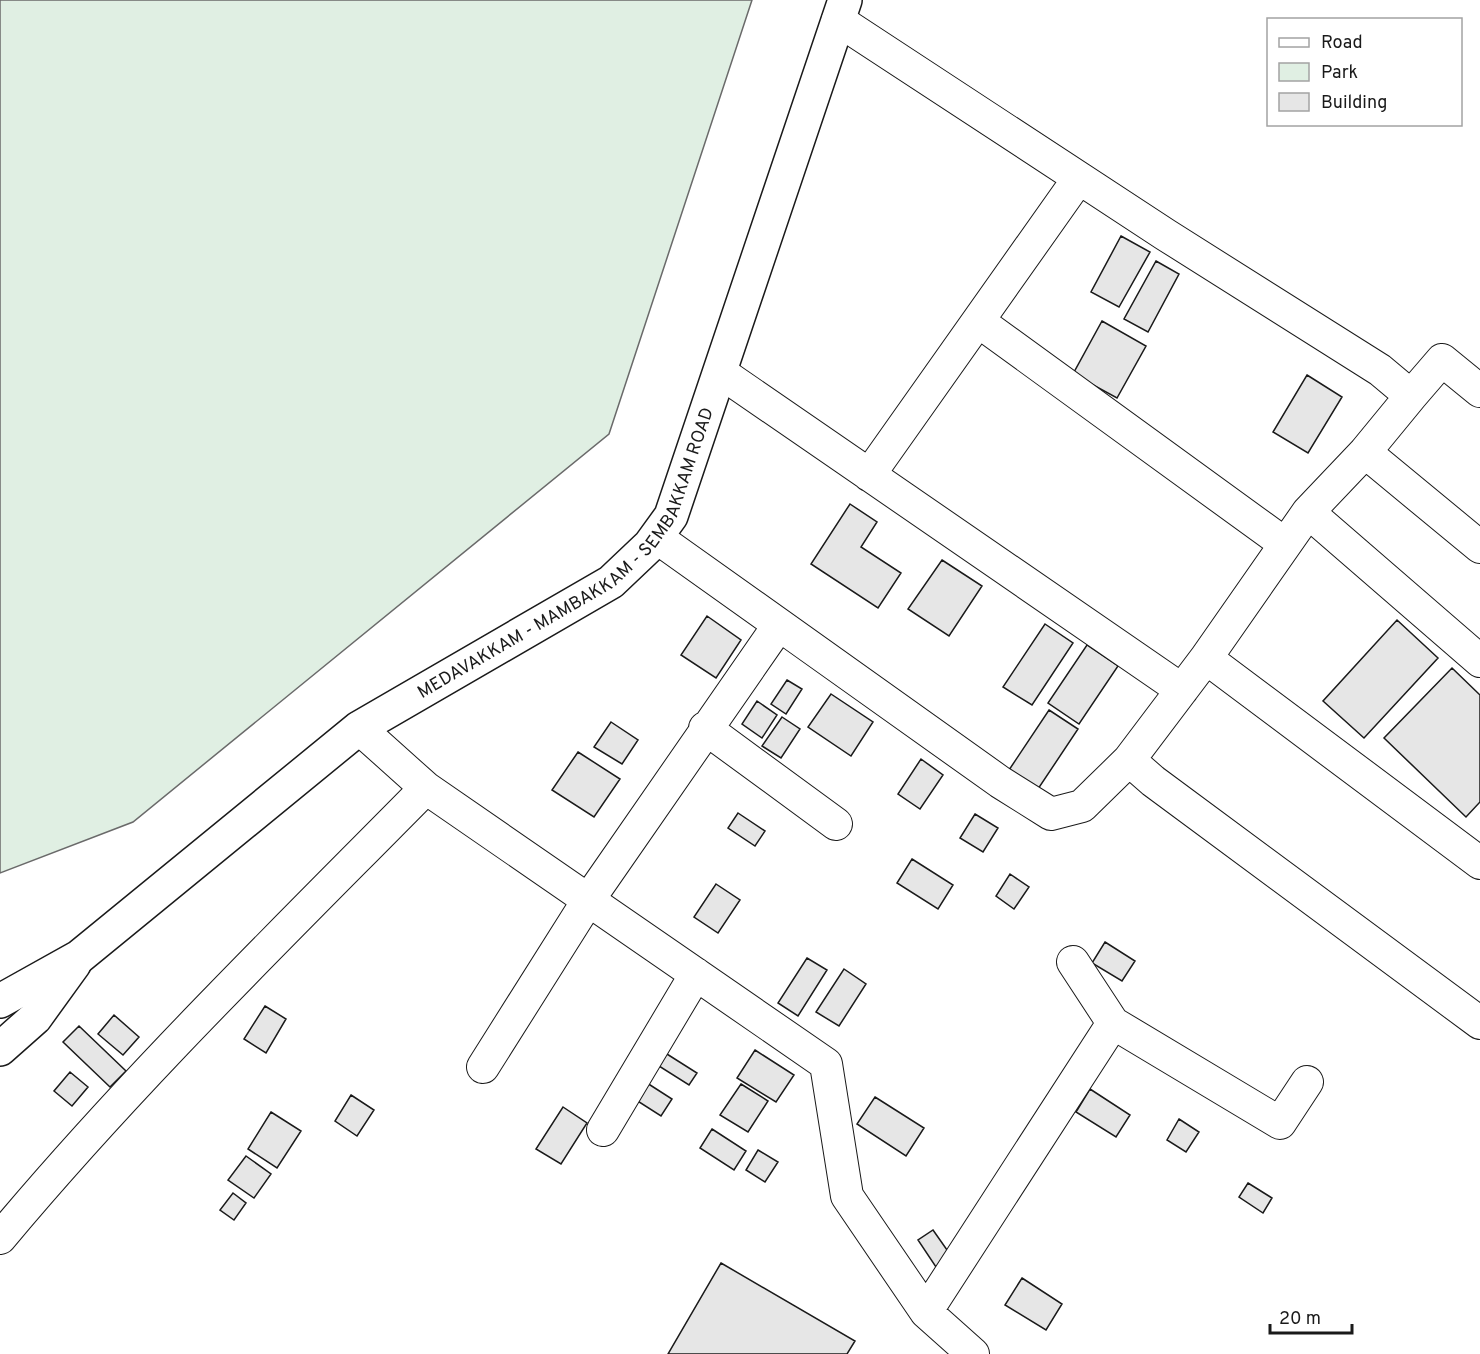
<svg xmlns="http://www.w3.org/2000/svg" width="1480" height="1354" viewBox="0 0 1480 1354" font-family="Overpass,sans-serif">
<style>
.green{fill:#e0efe3;stroke:#6a6a6a;stroke-width:1.5}
.building{fill:#e6e6e6;stroke:#1a1a1a;stroke-width:1.5}
.lines{fill:none;stroke-linecap:round;stroke-linejoin:round}
.minor-casing{stroke:#1a1a1a;stroke-width:34}
.major-casing{stroke:#1a1a1a;stroke-width:36}
.minor{stroke:#fff;stroke-width:32}
.major{stroke:#fff;stroke-width:33}
.labels{text-anchor:middle;stroke-width:4.5;stroke-linejoin:round;paint-order:stroke}
.street-label{font-size:18px;fill:#1a1a1a;stroke:#fff}
</style>
<rect width="100%" height="100%" fill="#fff"/>
<!-- green -->
<path class="green" d="M0,0H752L609,434L133,822L0,873Z"/>
<!-- building -->
<path class="building" d="M1121,236L1150,252L1119,307L1091,292Z
M1156,261L1179,274L1148,332L1124,319Z
M1102,321L1146,346L1117,398L1073,374Z
M1307,375L1342,397L1308,453L1273,432Z
M850,504L877,522L861,547L901,573L878,608L811,564Z
M942,560L982,586L949,636L908,609Z
M707,616L741,640L716,678L681,655Z
M1397,620L1438,658L1364,738L1323,701Z
M1045,624L1073,643L1032,705L1003,687Z
M1087,645L1118,666L1079,724L1048,703Z
M1452,668L1480,695V802L1466,817L1384,738Z
M787,680L802,689L786,714L771,704Z
M831,694L873,722L851,756L808,727Z
M757,701L777,715L762,738L742,724Z
M1049,710L1078,729L1036,792L1007,773Z
M782,717L800,729L781,758L762,746Z
M611,722L638,740L622,764L594,747Z
M578,752L620,779L594,817L552,790Z
M921,759L943,775L920,809L898,794Z
M738,813L765,831L755,846L728,828Z
M975,814L998,828L983,852L960,838Z
M912,859L953,885L938,909L897,883Z
M1010,874L1029,887L1014,909L996,896Z
M716,884L740,900L718,933L694,917Z
M1105,942L1135,961L1122,981L1092,963Z
M807,958L827,970L798,1016L778,1003Z
M844,969L866,984L839,1026L816,1012Z
M265,1006L286,1019L266,1053L244,1039Z
M114,1015L139,1037L123,1055L98,1034Z
M79,1026L126,1071L110,1087L63,1042Z
M659,1049L697,1073L689,1085L651,1061Z
M755,1050L794,1075L776,1102L737,1078Z
M70,1072L88,1087L72,1106L54,1091Z
M647,1083L672,1099L661,1116L636,1100Z
M741,1084L768,1101L748,1132L720,1115Z
M1090,1089L1130,1115L1116,1137L1076,1112Z
M351,1095L374,1110L357,1136L335,1121Z
M875,1097L924,1128L906,1156L857,1124Z
M563,1107L587,1123L561,1164L536,1149Z
M271,1112L301,1131L277,1168L248,1149Z
M1179,1119L1199,1132L1186,1152L1167,1140Z
M712,1129L746,1151L734,1170L700,1148Z
M758,1150L778,1162L765,1182L746,1170Z
M246,1156L271,1174L254,1198L228,1180Z
M1248,1183L1272,1198L1263,1213L1239,1197Z
M233,1193L246,1203L234,1220L220,1210Z
M933,1230L952,1257L936,1267L918,1240Z
M721,1263L855,1341L847,1354H668Z
M1022,1278L1062,1304L1046,1330L1005,1305Z"/>
<g class="lines">
<!-- minor casing -->
<g class="minor-casing">
<path id="minor" d="M838,20L1166,235L1380,370L1411,396L1365,452L1308,512L1206,658
M978,321L1285,544
M720,372L1182,690
M1411,396L1442,360L1480,391
M1365,452L1480,547
M869,475L1079,178
M1308,512L1480,661
M656,537L1000,782L1051,814L1082,806L1129,760L1153,781L1480,1023
M359,728L426,788L826,1064L847,1196L926,1312L973,1354
M705,728L836,824
M1129,760L1206,658L1480,863
M1073,962L1113,1023
M483,1067L589,899L779,625
M603,1130L696,974
M0,1238C133,1079 281,935 426,788
M926,1312L1113,1023L1280,1123L1307,1082"/>
</g>
<!-- major casing -->
<g class="major-casing">
<g id="major">
<path id="s1" d="M0,1001L79,957L359,728L611,582L650,545L671,516L845,0"/>
<path d="M0,1049L35,1018L74,964"/>
</g>
</g>
<!-- minor -->
<use href="#minor" class="minor"/>
<!-- major -->
<use href="#major" class="major"/>
</g>
<g class="labels">
<!-- street labels -->
<g class="street-label">
<text dy="6" stroke="none"><textPath href="#s1" startOffset="734">MEDAVAKKAM - MAMBAKKAM - SEMBAKKAM ROAD</textPath></text>
</g>
</g>
<!-- legend -->
<rect x="1267" y="18" width="195" height="108" fill="#ffffff" stroke="#a3a3a3" stroke-width="1.5"/>
<rect x="1279" y="38" width="30" height="9" fill="#ffffff" stroke="#a3a3a3" stroke-width="1.5"/>
<text x="1321" y="48" font-size="18" fill="#1a1a1a">Road</text>
<rect x="1279" y="63" width="30" height="18" fill="#e0efe3" stroke="#a3a3a3" stroke-width="1.5"/>
<text x="1321" y="78" font-size="18" fill="#1a1a1a">Park</text>
<rect x="1279" y="93" width="30" height="18" fill="#e6e6e6" stroke="#a3a3a3" stroke-width="1.5"/>
<text x="1321" y="108" font-size="18" fill="#1a1a1a">Building</text>
<!-- scale -->
<path d="M1270 1324v9h82v-9" fill="none" stroke="#1a1a1a" stroke-width="3"/>
<text x="1279" y="1324" font-size="18" fill="#1a1a1a" stroke="#ffffff" stroke-width="4.5" paint-order="stroke">20 m</text>
</svg>
